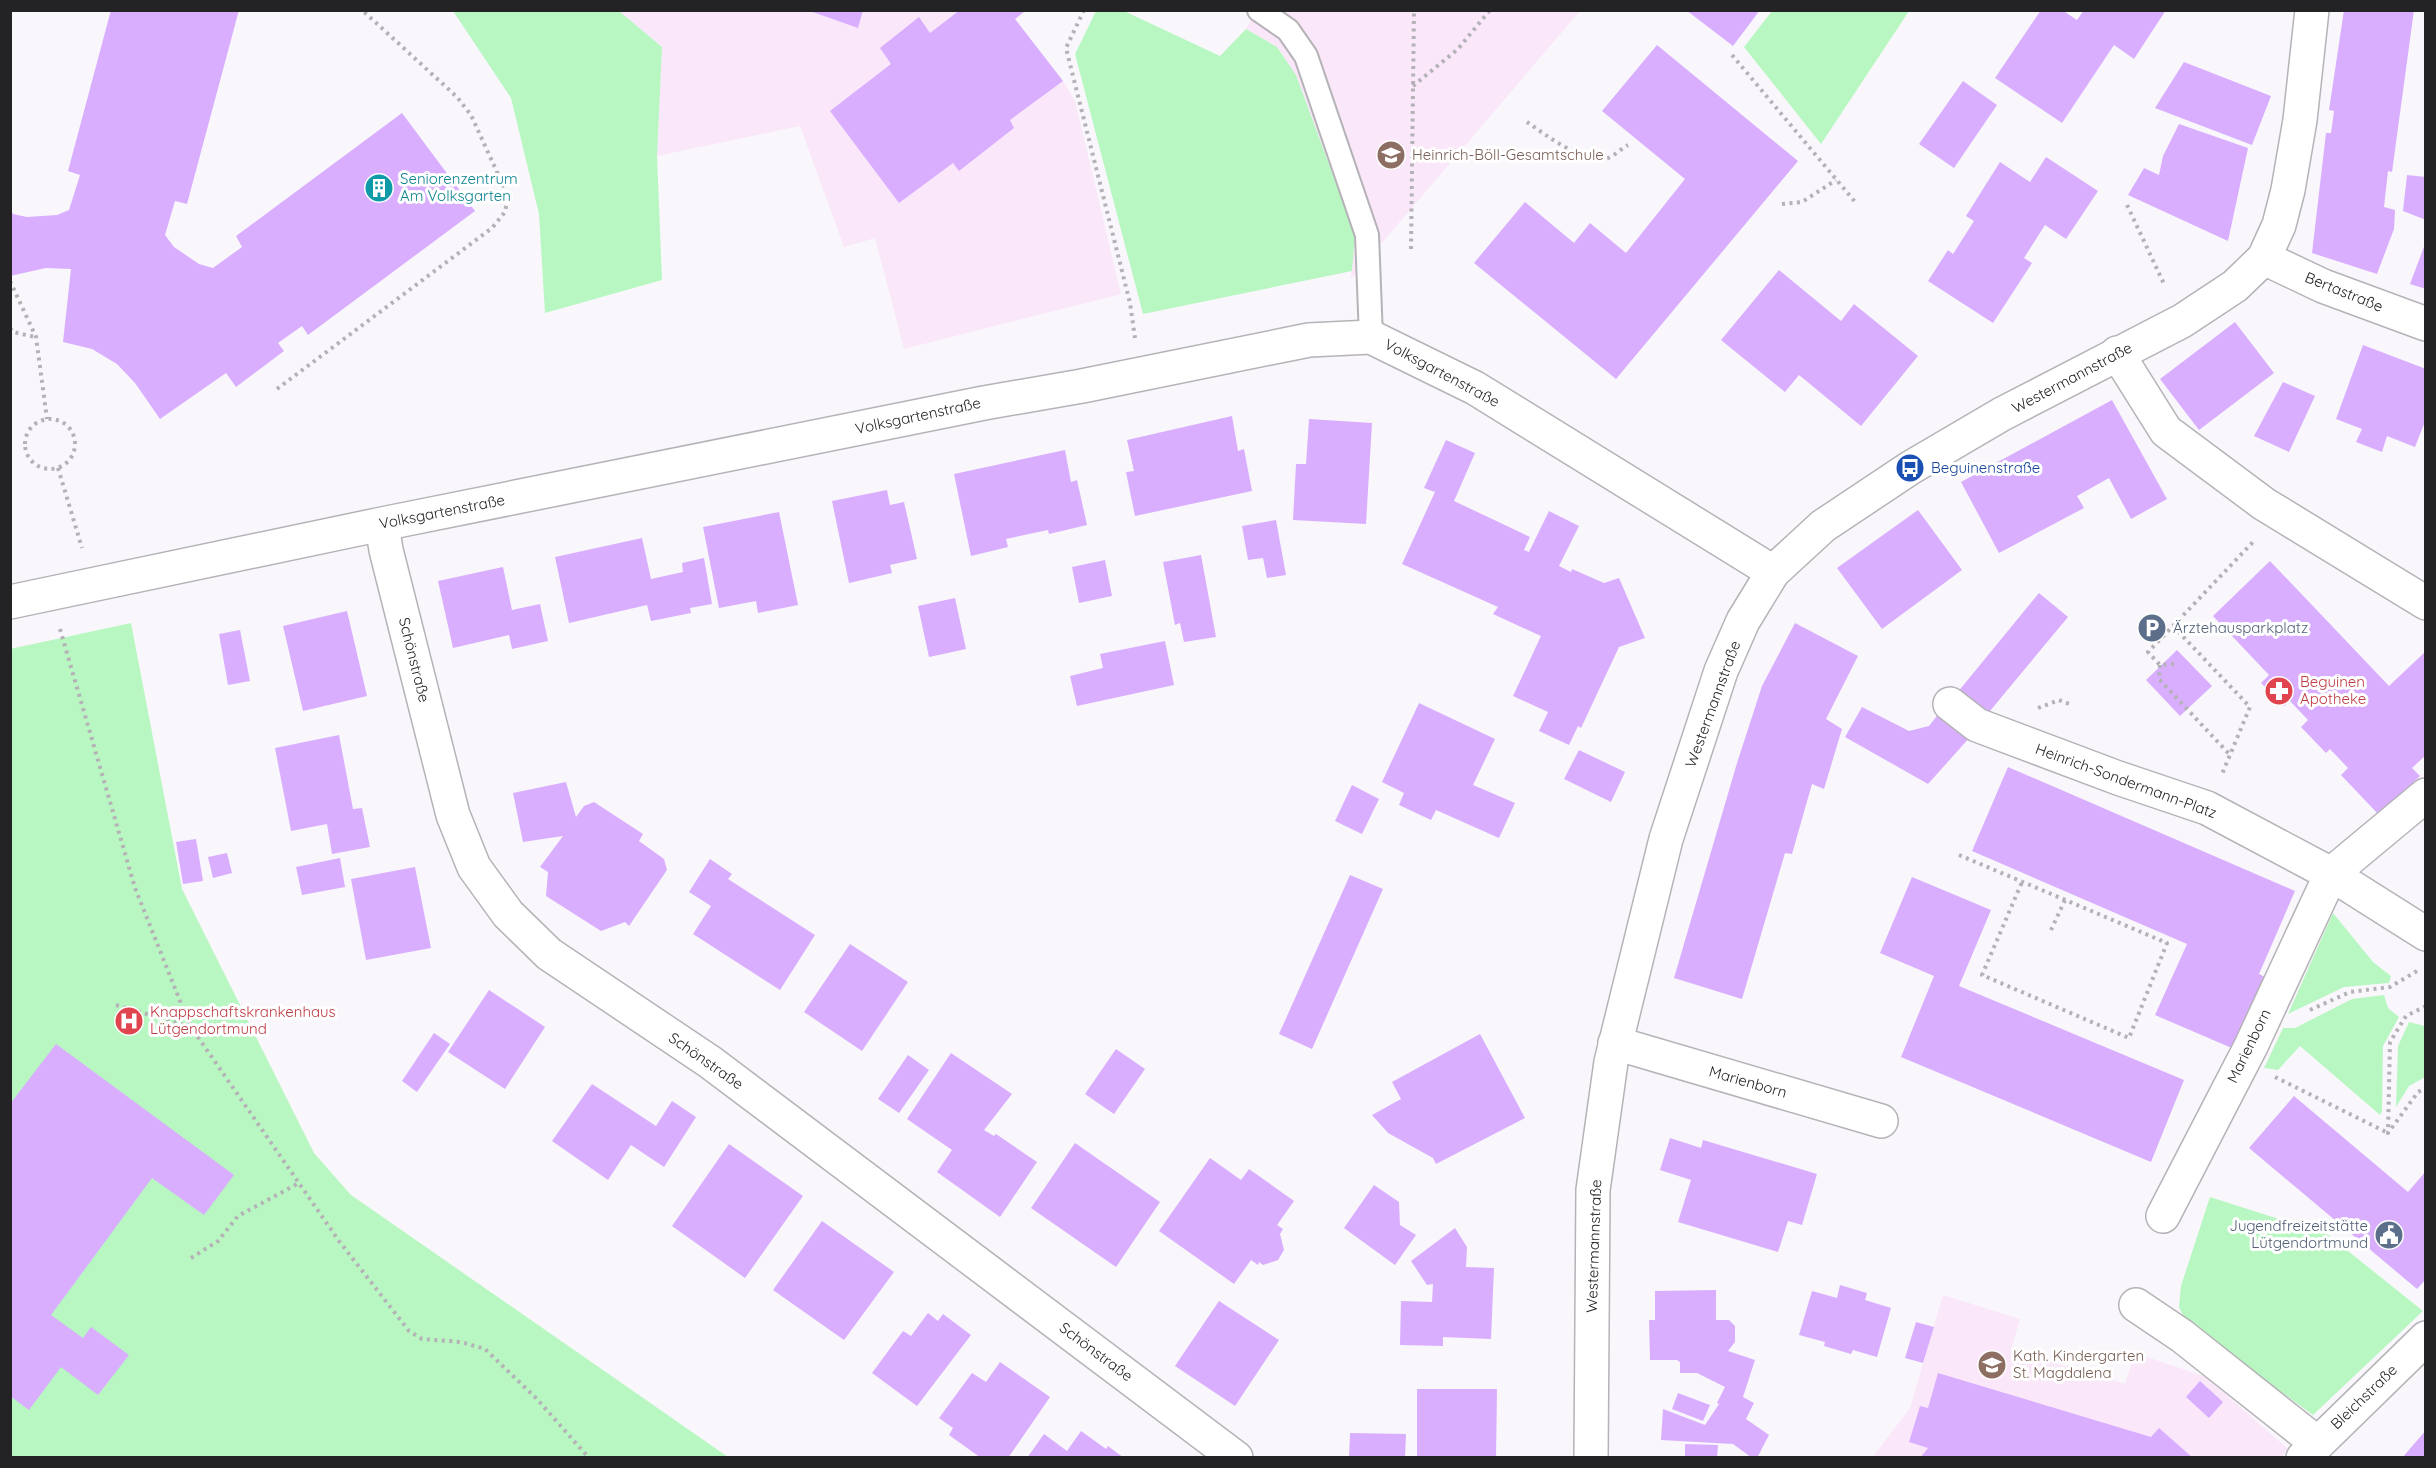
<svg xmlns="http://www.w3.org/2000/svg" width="2436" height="1468" viewBox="0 0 2436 1468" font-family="Quicksand,sans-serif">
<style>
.education{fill:#fae7f9}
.green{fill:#b8f7c2}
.building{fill:#d9aeff}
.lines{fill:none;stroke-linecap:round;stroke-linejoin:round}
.service-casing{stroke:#b5b3b7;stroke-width:26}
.pedestrian-casing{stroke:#b5b3b7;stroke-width:36}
.minor-casing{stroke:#b5b3b7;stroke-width:36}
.tertiary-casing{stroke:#b5b3b7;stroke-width:36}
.path{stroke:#b4b2b6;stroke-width:4;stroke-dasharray:3 4.5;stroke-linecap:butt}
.service{stroke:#fff;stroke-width:22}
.pedestrian{stroke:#fff;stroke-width:33}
.minor{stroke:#fff;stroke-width:33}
.tertiary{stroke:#fff;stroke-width:33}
.labels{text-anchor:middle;stroke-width:6;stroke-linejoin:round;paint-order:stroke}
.education-label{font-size:15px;fill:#785e54;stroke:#fff;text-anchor:start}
.culture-label{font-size:15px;fill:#0d838f;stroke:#fff;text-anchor:start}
.street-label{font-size:15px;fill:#232224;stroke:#fff}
.transit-label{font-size:15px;fill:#164399;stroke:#fff;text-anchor:start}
.service-label{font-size:15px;fill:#4e5e75;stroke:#fff;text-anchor:start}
.health-label{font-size:15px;fill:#be3a42;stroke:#fff;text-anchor:start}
</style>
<rect width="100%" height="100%" fill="#f9f7fb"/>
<!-- education -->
<path class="education" d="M619,11H1026L1015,20L1063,81L1075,101L1121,294L904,349L875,238L844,247L800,126L657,156L662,47Z
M1255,11H1580L1351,279L1355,235L1296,76L1277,47L1246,29Z
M1943,1295L2020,1319L2011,1350L2125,1384L2135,1353L2206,1377L2288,1449L2281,1458H1872L1910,1408Z"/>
<!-- green -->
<path class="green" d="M453,11H619L662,47L657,156L662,280L545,313L539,214L511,98Z
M1096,11H1124L1220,56L1246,29L1277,47L1296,75L1355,235L1352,271L1143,314L1075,54Z
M1772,11H1909L1821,144L1744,47Z
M131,623L182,889L314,1153L351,1195L728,1457H11L10,649Z
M2333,913L2373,962L2391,976L2389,983L2344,987L2288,1014Z
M2384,995L2388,1008L2399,1017L2383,1046L2382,1111L2380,1115L2300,1046L2278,1070L2264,1068L2283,1028H2295L2352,999Z
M2409,1022L2425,1026V1077L2409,1086L2396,1107L2398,1046Z
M2210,1197L2328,1235L2423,1311L2313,1415L2186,1322L2179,1307L2181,1286Z"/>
<!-- building -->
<path class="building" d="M111,10H239L187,204L175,201L165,235L174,247L199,264L213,268L242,247L236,236L402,113L475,211L308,335L302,326L278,343L284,351L236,387L226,373L160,419L135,383L117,364L92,349L63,342L71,269L46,268L10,276V209L13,214L27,217L57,215L69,210L80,175L68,171Z
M807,10H863L858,28Z
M960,10H1026L1015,19L1063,81L1010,120L1014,128L959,171L953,163L899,203L830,111L891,64L880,48L919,17L930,33Z
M1686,10H1760L1733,46Z
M2041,10H2062L2077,20L2084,10H2166L2134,59L2114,45L2062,123L1995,78Z
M2344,10H2414L2392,172L2388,171L2384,207L2395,210L2394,229L2377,274L2312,253L2326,133H2331L2334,111L2329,110Z
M1657,45L1798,161L1616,379L1474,263L1525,202L1574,243L1590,223L1626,253L1685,179L1602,111Z
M2184,62L2271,96L2252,145L2155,108Z
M1963,81L1997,105L1954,168L1919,144Z
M2179,124L2248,148L2228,241L2128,195L2144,168L2159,175L2163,156Z
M2046,157L2098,191L2066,239L2045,225L2024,258L2032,263L1993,323L1928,281L1948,250L1953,254L1974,221L1966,216L2000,162L2030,182Z
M2407,175L2426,177V220L2403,211Z
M2425,244H2426V289L2410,284Z
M1779,270L1841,321L1854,304L1918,356L1861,426L1799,375L1785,392L1721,340Z
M2235,322L2274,373L2199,430L2160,379Z
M2363,345L2426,369V419L2415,447L2387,436L2382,452L2356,442L2362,429L2336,419Z
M2283,382L2315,396L2289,452L2254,436Z
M2112,400L2167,499L2131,519L2109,478L2077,496L2084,508L1999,553L1961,482Z
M1232,416L1238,451L1244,449L1252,491L1135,516L1126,472L1134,471L1127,440Z
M1309,419L1372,423L1366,524L1293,520L1296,464H1306Z
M1446,440L1475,453L1454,501L1530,537L1524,550L1529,552L1549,511L1579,526L1559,566L1571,572L1572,569L1604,583L1619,578L1645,638L1619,647L1581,728L1578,726L1569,745L1539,731L1548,712L1513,696L1541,636L1493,614L1498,607L1402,564L1435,492L1424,488Z
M1065,450L1071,482L1077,480L1087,525L1049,534L1048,530L1006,539L1008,547L971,556L954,474Z
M887,490L890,505L904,502L917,559L890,565L892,573L849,583L832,501Z
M1918,510L1962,570L1882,629L1837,568Z
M779,512L798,605L758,613L756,601L719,608L703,527Z
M1276,520L1286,575L1267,578L1263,558L1248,560L1242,526Z
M642,538L651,579L683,572L682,563L704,558L712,604L690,608L691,613L651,621L647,605L569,623L555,557Z
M1201,555L1216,637L1184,642L1180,623L1175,625L1163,562Z
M1105,560L1112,596L1079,603L1072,567Z
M2270,561L2389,686L2426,651V755L2412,768L2420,776L2379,815L2341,775L2348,768L2330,749L2326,753L2301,727L2308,720L2290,701L2284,706L2261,683L2269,675L2213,616Z
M503,567L512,610L540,604L548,641L512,649L509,635L453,648L438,581Z
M2039,593L2068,617L1985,717L1957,693Z
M955,598L966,649L929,657L918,606Z
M347,611L367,696L303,711L283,626Z
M1795,623L1858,656L1826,719L1842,729L1824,789L1812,784L1792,854L1785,853L1742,999L1674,978L1737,763L1762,686Z
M240,630L250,681L228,685L219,634Z
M1165,641L1174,685L1077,706L1070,676L1103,668L1100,654Z
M2177,650L2212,686L2180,716L2146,680Z
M1419,703L1495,739L1473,785L1515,803L1499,838L1436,810L1431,820L1399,805L1404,793L1382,782Z
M1862,707L1909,731L1929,726L1940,712L1971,736L1928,784L1845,737Z
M339,735L353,809L362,808L370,847L332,854L327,824L291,831L275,748Z
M1579,750L1625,772L1611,802L1564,779Z
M2008,767L2295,891L2259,974L2265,977L2234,1049L2155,1015L2187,944L1972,851Z
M566,782L576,817L584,806L594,802L643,834L639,841L664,859L667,870L629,926L625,922L601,931L546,896L548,872L540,867L563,836L523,842L513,793Z
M1352,785L1379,799L1362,834L1335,821Z
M196,839L203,881L183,884L176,842Z
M227,853L232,873L213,878L208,857Z
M340,858L345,887L302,895L296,867Z
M710,859L732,874L728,879L815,935L780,990L693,934L711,906L689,892Z
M415,867L431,948L366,960L351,879Z
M1350,875L1383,889L1312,1049L1279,1034Z
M1912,877L1991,910L1959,986L2184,1080L2151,1162L1901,1057L1934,976L1880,953Z
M850,944L908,982L862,1051L804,1012Z
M489,990L545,1027L505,1089L448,1052Z
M434,1033L450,1044L417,1092L402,1081Z
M1480,1034L1525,1118L1436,1164L1433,1158L1388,1133L1372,1115L1401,1099L1392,1082Z
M56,1044L234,1175L204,1215L152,1178L51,1315L83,1338L91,1327L129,1355L98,1395L61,1367L29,1410L10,1396V1104Z
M1116,1049L1145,1069L1114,1114L1085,1094Z
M951,1053L1012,1094L984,1130L994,1136L996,1134L1037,1162L1000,1217L937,1172L952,1150L907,1119Z
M908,1055L929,1070L899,1113L878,1099Z
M592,1084L656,1126L672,1101L696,1117L664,1167L631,1145L608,1180L552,1141Z
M2294,1096L2408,1192L2426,1171V1279L2417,1289L2249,1148Z
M1670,1138L1701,1148L1703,1140L1817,1174L1802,1225L1788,1221L1778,1252L1678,1222L1691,1180L1660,1170Z
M1075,1143L1160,1202L1116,1267L1031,1208Z
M729,1144L803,1196L745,1278L672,1226Z
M1210,1158L1241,1180L1249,1169L1294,1201L1277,1225L1283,1229L1280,1234L1284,1250L1278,1260L1263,1265L1259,1262L1258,1265L1251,1260L1234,1284L1159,1231Z
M1374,1185L1399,1202L1400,1225L1416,1235L1395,1265L1344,1228Z
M822,1221L894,1272L844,1340L773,1290Z
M1455,1228L1467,1247L1466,1267L1494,1268L1491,1339L1443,1337V1346L1400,1345L1401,1301L1432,1302L1433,1284L1427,1285L1411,1261Z
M1840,1285L1867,1293L1865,1300L1891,1308L1877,1357L1853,1350L1851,1354L1824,1346L1825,1342L1799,1335L1812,1291L1837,1298Z
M1716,1290V1320H1729L1735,1326V1342L1728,1351L1755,1360L1743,1397L1754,1403L1746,1419L1769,1435L1757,1458H1752L1733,1444L1661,1440L1663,1409L1705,1425L1719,1404L1717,1403L1725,1387L1697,1373H1680V1362L1677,1360H1650L1649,1320H1655V1291Z
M1219,1301L1279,1340L1235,1406L1175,1366Z
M928,1313L938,1321L943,1314L971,1335L917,1406L872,1373L903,1331L911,1336Z
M1916,1322L1934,1327L1923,1363L1905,1358Z
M1000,1362L1050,1397L1008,1458H981L949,1435L953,1428L939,1418L972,1373L986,1382Z
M1938,1373L2151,1437L2159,1428L2193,1458H1920L1928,1448L1909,1442L1920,1406L1928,1408Z
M2200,1381L2223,1402L2209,1418L2186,1397Z
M1417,1389H1497L1496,1458H1417Z
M1678,1393L1710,1405L1703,1421L1672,1409Z
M2426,1430V1458H2402Z
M1081,1431L1106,1449L1108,1446L1124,1458H1027L1044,1434L1067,1451Z
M1350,1433L1406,1434L1405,1458H1349Z
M1685,1444L1718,1445L1717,1458H1685Z"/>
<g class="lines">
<!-- service casing -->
<g class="service-casing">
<path id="service" d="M1259,10L1288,30L1306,56L1367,235L1371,337"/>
</g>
<!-- pedestrian casing -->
<g class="pedestrian-casing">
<path id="pedestrian" d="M1950,704L1977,725L2118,778L2207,808L2331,874L2426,934
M2163,1216L2251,1046L2331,874L2426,795
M2136,1305L2182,1336L2317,1443
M2303,1458L2426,1338"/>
</g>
<!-- minor casing -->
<g class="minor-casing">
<path id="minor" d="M2264,258L2323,286L2426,324
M2117,353L2166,431L2264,504L2426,603
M382,524L386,550L453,815L474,867L508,914L549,954L710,1062L1236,1458
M10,602L382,524L984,403L1082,386L1309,340L1371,337L1475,388L1773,572
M1615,1043L1881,1121"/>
</g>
<!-- tertiary casing -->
<g class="tertiary-casing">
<path id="tertiary" d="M1591,1458L1593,1190L1611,1062L1666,839L1721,671L1743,621L1773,572L1823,526L1910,468L2002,414L2182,321L2235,286L2264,258L2279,225L2288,190L2300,120L2312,10"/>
</g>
<!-- path -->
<path class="path" d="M1084,10L1066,48L1130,303L1135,338
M1732,55L1856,203
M1413,86L1458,49L1490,10
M1527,122C1546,135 1583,164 1608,158C1614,156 1622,148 1628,145
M1782,204L1802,202L1836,180
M2127,205L2165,286
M1411,249L1414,10
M10,281L36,337L47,419
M10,328L13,332L35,337
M277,389L492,228L505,212L508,196L471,115L457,97L362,10
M25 444a25 25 0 1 1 50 0a25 25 0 1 1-50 0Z
M58,468L82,548
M2173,626L2253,542
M60,629L135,888L190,1026
M2174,664L2160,665L2148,652L2173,626L2250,707L2222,774
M2160,665L2159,679L2230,755
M2038,708L2059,700L2072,705
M1959,855L2167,943L2129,1038L1982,975L2022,882
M2051,930L2065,900
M116,1005L191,1027L339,1241L409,1331L422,1339L461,1342L485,1349L537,1399L589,1458
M2426,1006L2406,1016L2390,1042L2388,1133L2418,1092L2426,1088
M2310,1010L2350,992L2390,987L2417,971
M2275,1077L2388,1133
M191,1258L218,1241L238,1216L299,1183"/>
<!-- service -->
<use href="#service" class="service"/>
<!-- pedestrian -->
<use href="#pedestrian" class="pedestrian"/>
<!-- minor -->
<use href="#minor" class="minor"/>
<!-- tertiary -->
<use href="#tertiary" class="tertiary"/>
</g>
<!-- icons -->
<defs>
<g id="school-disc" transform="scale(1.5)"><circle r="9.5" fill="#8d6e63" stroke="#fff"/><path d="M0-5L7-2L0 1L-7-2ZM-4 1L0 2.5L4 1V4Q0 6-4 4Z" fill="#fff"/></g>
<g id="building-disc" transform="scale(1.5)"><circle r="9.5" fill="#0f9aa8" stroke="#fff"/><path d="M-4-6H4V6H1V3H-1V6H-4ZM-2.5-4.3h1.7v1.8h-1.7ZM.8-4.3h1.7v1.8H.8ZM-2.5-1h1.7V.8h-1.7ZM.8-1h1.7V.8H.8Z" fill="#fff"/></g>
<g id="bus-disc" transform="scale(1.5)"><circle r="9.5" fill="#1a4fb4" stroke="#fff"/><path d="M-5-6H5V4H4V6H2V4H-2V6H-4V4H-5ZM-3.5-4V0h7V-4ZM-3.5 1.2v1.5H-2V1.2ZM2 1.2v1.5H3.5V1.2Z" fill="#fff"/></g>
<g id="parking-disc" transform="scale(1.5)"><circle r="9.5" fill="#5c6f8a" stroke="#fff"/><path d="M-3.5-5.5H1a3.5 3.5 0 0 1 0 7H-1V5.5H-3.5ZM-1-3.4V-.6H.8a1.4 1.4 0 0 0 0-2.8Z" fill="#fff"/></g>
<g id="pharmacy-disc" transform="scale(1.5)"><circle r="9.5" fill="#e0444e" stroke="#fff"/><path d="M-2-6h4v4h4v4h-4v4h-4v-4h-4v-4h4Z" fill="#fff"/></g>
<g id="hospital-disc" transform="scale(1.5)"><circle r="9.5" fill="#e0444e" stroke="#fff"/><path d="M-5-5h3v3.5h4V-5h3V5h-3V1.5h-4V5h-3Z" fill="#fff"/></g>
<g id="civic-disc" transform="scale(1.5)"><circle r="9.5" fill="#5c6f8a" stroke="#fff"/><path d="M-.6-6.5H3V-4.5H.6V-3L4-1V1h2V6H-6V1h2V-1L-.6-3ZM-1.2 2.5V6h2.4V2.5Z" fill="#fff"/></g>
</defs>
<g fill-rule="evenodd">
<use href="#school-disc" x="1391" y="155"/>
<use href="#building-disc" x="379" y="188"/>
<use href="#bus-disc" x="1910" y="468"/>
<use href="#parking-disc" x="2152" y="628"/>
<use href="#pharmacy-disc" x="2279" y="691"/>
<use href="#hospital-disc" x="129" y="1021"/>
<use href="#civic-disc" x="2389" y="1235"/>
<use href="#school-disc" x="1992" y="1365"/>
</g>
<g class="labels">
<!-- education labels -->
<g class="education-label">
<text x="1412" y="160">Heinrich-Böll-Gesamtschule</text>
<text x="2013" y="1361">Kath. Kindergarten<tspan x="2013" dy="17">St. Magdalena</tspan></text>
</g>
<!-- culture labels -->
<g class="culture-label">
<text x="400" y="184">Seniorenzentrum<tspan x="400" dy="17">Am Volksgarten</tspan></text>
</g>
<!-- street labels -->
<g class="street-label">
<text transform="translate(2344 292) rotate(22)" y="5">Bertastraße</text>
<text transform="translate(1442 373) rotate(28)" y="5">Volksgartenstraße</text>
<text transform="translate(2072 378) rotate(-28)" y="5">Westermannstraße</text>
<text transform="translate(918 416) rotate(-12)" y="5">Volksgartenstraße</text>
<text transform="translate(442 512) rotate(-11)" y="5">Volksgartenstraße</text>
<text transform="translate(414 660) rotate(76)" y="5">Schönstraße</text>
<text transform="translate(1713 704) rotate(-70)" y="5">Westermannstraße</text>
<text transform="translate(2126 781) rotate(20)" y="5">Heinrich-Sondermann-Platz</text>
<text transform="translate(2249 1046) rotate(-64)" y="5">Marienborn</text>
<text transform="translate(706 1061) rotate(35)" y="5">Schönstraße</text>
<text transform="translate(1748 1082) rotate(16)" y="5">Marienborn</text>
<text transform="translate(1594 1246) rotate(-88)" y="5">Westermannstraße</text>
<text transform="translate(1096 1352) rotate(37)" y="5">Schönstraße</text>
<text transform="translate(2364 1397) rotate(-44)" y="5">Bleichstraße</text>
</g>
<!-- transit labels -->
<g class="transit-label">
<text x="1931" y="473">Beguinenstraße</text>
</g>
<!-- service labels -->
<g class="service-label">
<text x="2173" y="633">Ärztehausparkplatz</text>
<text x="2368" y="1231" text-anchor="end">Jugendfreizeitstätte<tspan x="2368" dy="17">Lütgendortmund</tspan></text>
</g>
<!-- health labels -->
<g class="health-label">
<text x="2300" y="687">Beguinen<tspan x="2300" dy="17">Apotheke</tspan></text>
<text x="150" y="1017">Knappschaftskrankenhaus<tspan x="150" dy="17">Lütgendortmund</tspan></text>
</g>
</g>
<!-- border -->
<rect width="2436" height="1468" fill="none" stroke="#232224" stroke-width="24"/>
</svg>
